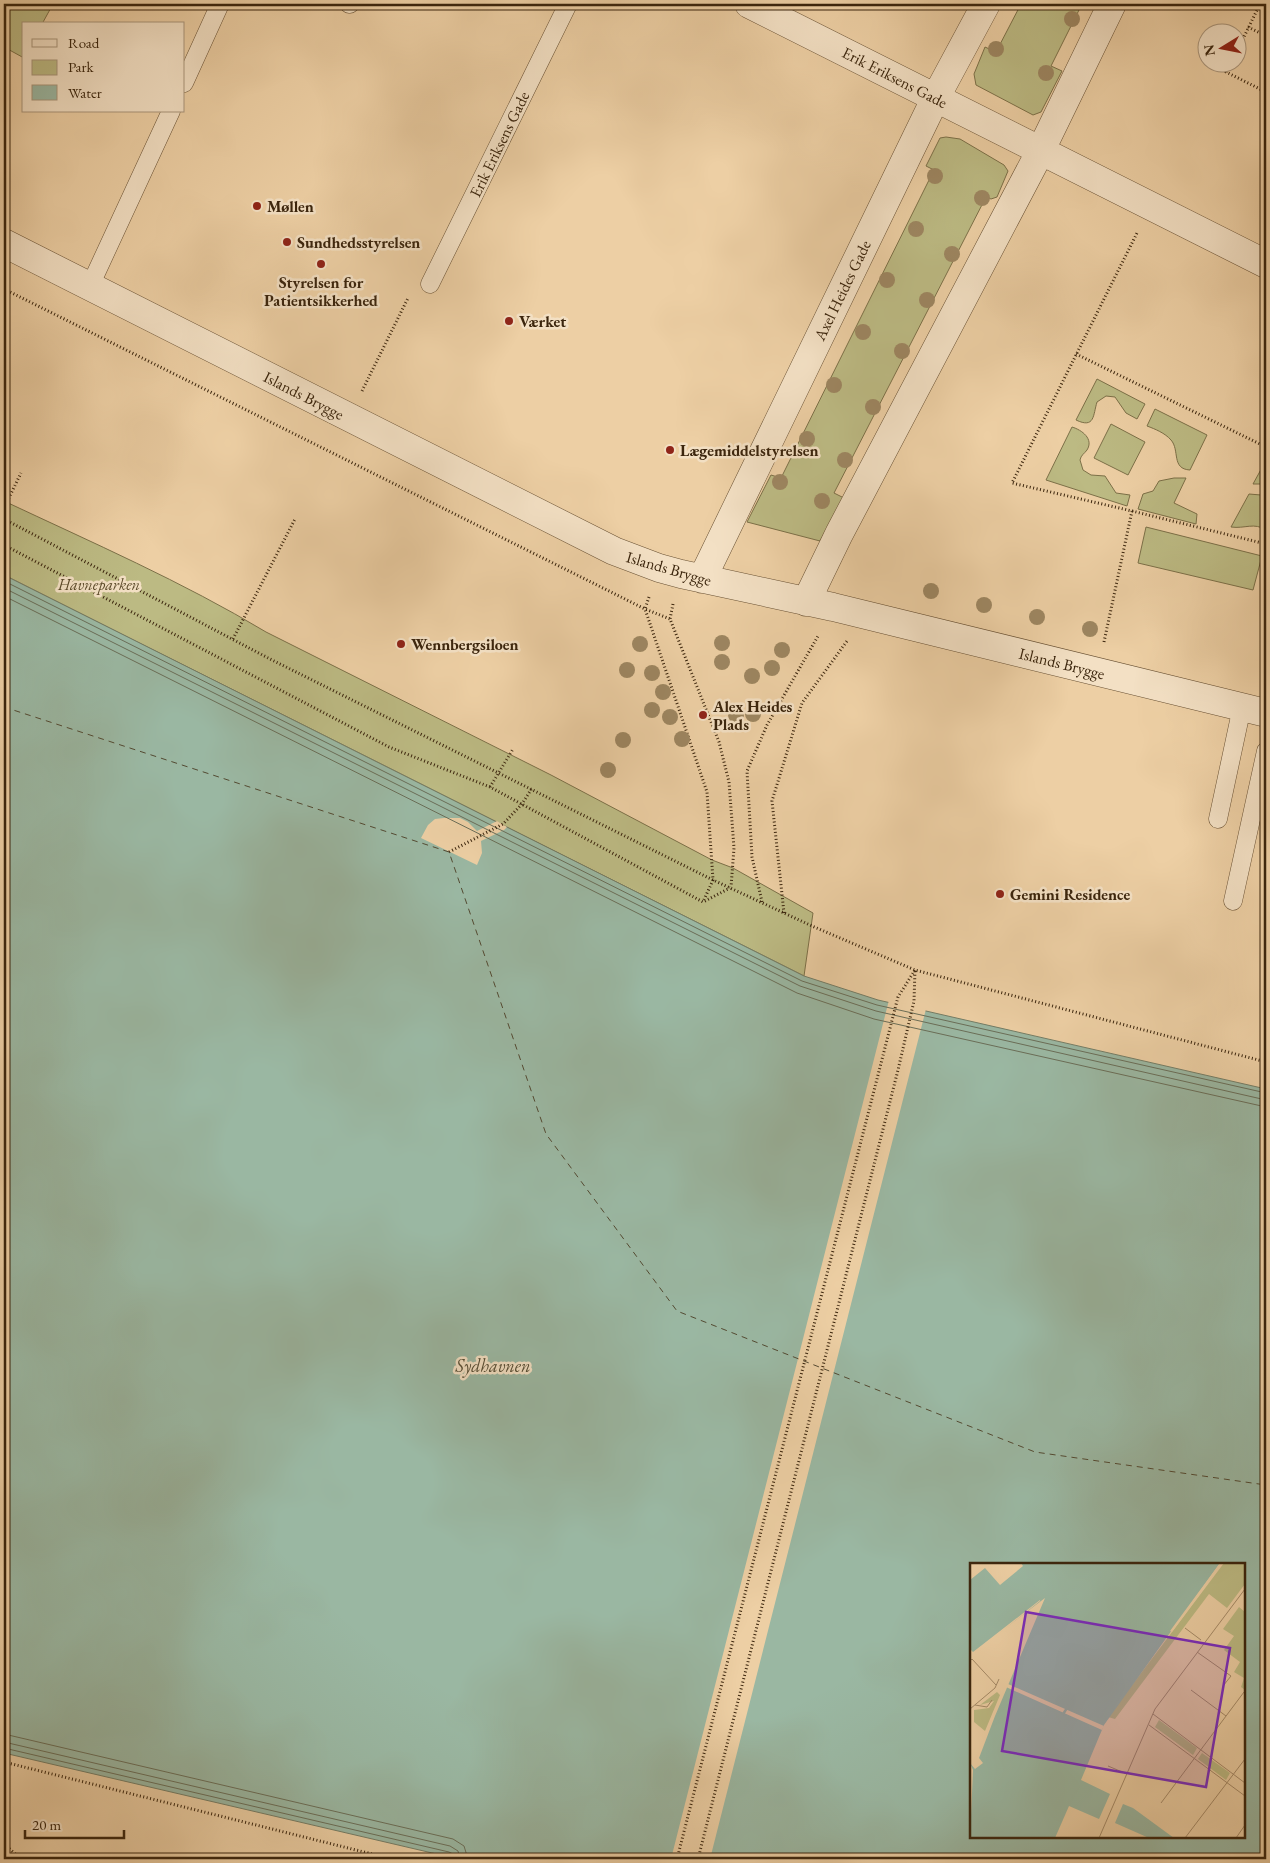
<svg xmlns="http://www.w3.org/2000/svg" width="1270" height="1863" viewBox="0 0 1270 1863" font-family="'EB Garamond',serif">
<style>
.green{fill:#bcba83;stroke:#7c7048}
.water{fill:#9ab7a2;stroke:#747d66;fill-rule:evenodd}
.pier{fill:#edcfa4}
.lines{fill:none;stroke-linecap:round;stroke-linejoin:round}
.shore{stroke:#6a6e58;stroke-width:1}
.ferry{stroke:#534a32;stroke-width:1;stroke-dasharray:6 5;stroke-linecap:butt}
.service-casing{stroke:#685033;stroke-width:19}
.minor-casing{stroke:#685033;stroke-width:29}
.path{stroke:#3b250d;stroke-width:3;stroke-dasharray:1 2.5;stroke-linecap:butt}
.service{stroke:#f3e0c4;stroke-width:18}
.minor{stroke:#f3e0c4;stroke-width:28}
.tree{fill:#9d8661}
.poi-dot{fill:#8f2418;stroke:#f3e0c4;stroke-width:2}
.labels{text-anchor:middle;stroke-width:5;stroke-linejoin:round;paint-order:stroke}
.street-label{font-size:16px;fill:#3b250d;stroke:#f3e0c4}
.poi-label{font-size:16px;font-weight:bold;fill:#3b250d;stroke:#f3e0c4;text-anchor:start}
.park-label{font-size:16px;font-style:italic;fill:#5b4a2a;stroke:#f3e0c4}
.water-label{font-size:18px;font-style:italic;fill:#534a32;stroke:#f3e0c4}
.inset-river{fill:none;stroke:#9ab7a2;stroke-width:2.5}
.inset-road{fill:none;stroke:#a68b68;stroke-width:1}
.view{fill:#7b2cbf;fill-opacity:0.15;stroke:#7b2cbf;stroke-width:2.5}
.inset-edge{fill:none;stroke:#3b250d;stroke-width:2.5}
</style>
<rect width="100%" height="100%" fill="#edcfa4"/>
<filter id="stains"><feTurbulence type="fractalNoise" baseFrequency=".004" numOctaves="4"/><feColorMatrix values="0 0 0 0 .2 0 0 0 0 .09 0 0 0 0 .02 0 0 0 .5 -.17"/></filter>
<radialGradient id="worn" r=".72"><stop offset=".6" stop-color="#630" stop-opacity="0"/><stop offset="1" stop-color="#630" stop-opacity=".3"/></radialGradient>
<!-- green -->
<path class="green" d="M4,4H53L42,24H24V58L4,47Z
M1021,4H1082L1051,66L1062,71L1041,112L1033,115L976,85L974,74L985,47L996,52Z
M946,137L960,139L1004,165L1008,171L997,197L991,199L986,197L834,493L844,498L820,541L747,522L771,475L781,478L934,170L926,166L940,138Z
M1097,379L1145,404L1137,419L1126,413L1115,397L1106,396L1097,402C1093,415 1095,429 1076,420Z
M1155,409L1207,435L1190,470C1171,469 1180,450 1171,440C1165,433 1155,429 1147,426Z
M1111,424L1145,442L1128,475L1094,458Z
M1072,427C1082,430 1094,439 1087,450C1084,454 1081,455 1080,460L1083,470L1091,475L1105,476L1116,493L1130,495L1127,506L1046,480Z
M1264,464L1266,465V484H1253Z
M1174,478H1186L1174,503L1197,514L1196,524L1138,509L1143,494L1153,491L1159,481Z
M1249,494L1261,495L1266,501V530C1254,522 1245,529 1231,527Z
M4,501C91,542 183,582 266,632L551,775L712,860L733,868L813,913L804,976L4,575Z
M1146,527L1262,556L1253,590L1138,563Z"/>
<!-- water -->
<path class="water" d="M4,575L804,976L878,1000L1266,1089V1859H458L4,1753ZM971,1564H1244V1837H971Z"/>
<!-- pier -->
<path class="pier" d="M444,818H460L468,822L477,831L497,821L507,827L504,830L481,841L482,853L477,865L421,838L428,825L435,819Z
M889,1000L926,1009L710,1859H671Z"/>
<g class="lines">
<!-- shore -->
<path class="shore" d="M4,581L802,981L877,1005L1266,1093
M4,588L800,986L876,1011L1266,1100
M4,596L797,993L874,1019L1266,1107
M4,1734L453,1839L464,1846L468,1859
M4,1742L450,1846L458,1851L460,1859
M4,1748L449,1852L453,1854L454,1859"/>
<!-- ferry -->
<path class="ferry" d="M4,707L449,852L546,1134L677,1311L1035,1452L1266,1485"/>
<!-- service casing -->
<g class="service-casing">
<path id="service" d="M349,4H350
M184,83L220,4
M430,284L568,4
M90,286L171,111
M1218,819L1242,707
M1233,901L1266,751"/>
</g>
<!-- minor casing -->
<g class="minor-casing">
<path id="minor" d="M749,4L1266,264
M4,243L614,551L659,568L681,574L833,607L1266,713
M702,579L936,97L986,4
M806,602L839,534L1041,150L1112,4"/>
</g>
<!-- path -->
<path class="path" d="M1248,27L1266,36
M1238,49L1260,4
M1231,62L1226,72L1266,92
M4,289L645,609L670,619
M1076,354L1266,447
M362,391L408,298
M4,508L21,473
M1132,511L1266,544
M4,519L270,659L713,880L812,926L915,970L1266,1062
M4,545L389,747L490,787L703,902L730,888
M649,597L645,609L707,792L713,880L703,902
M673,604L670,619L719,742L729,782L734,848L731,887
M233,639L295,519
M1104,642L1132,511L1012,483L1137,233
M490,787L513,749
M449,852L503,824L522,804L532,788
M762,902L752,857L747,771L767,725L818,636
M784,913L772,801L802,703L847,641
M4,1762L392,1859
M4,1844L21,1859
M677,1859L898,997L915,970
M698,1859L898,1070L914,1001L915,970"/>
<!-- service -->
<use href="#service" class="service"/>
<!-- minor -->
<use href="#minor" class="minor"/>
</g>
<!-- trees -->
<g class="tree">
<circle cx="1072" cy="19" r="8"/>
<circle cx="996" cy="49" r="8"/>
<circle cx="1046" cy="73" r="8"/>
<circle cx="935" cy="176" r="8"/>
<circle cx="982" cy="198" r="8"/>
<circle cx="916" cy="229" r="8"/>
<circle cx="952" cy="254" r="8"/>
<circle cx="887" cy="280" r="8"/>
<circle cx="927" cy="300" r="8"/>
<circle cx="863" cy="332" r="8"/>
<circle cx="902" cy="351" r="8"/>
<circle cx="834" cy="385" r="8"/>
<circle cx="873" cy="407" r="8"/>
<circle cx="807" cy="439" r="8"/>
<circle cx="845" cy="460" r="8"/>
<circle cx="780" cy="482" r="8"/>
<circle cx="822" cy="501" r="8"/>
<circle cx="931" cy="591" r="8"/>
<circle cx="984" cy="605" r="8"/>
<circle cx="1037" cy="617" r="8"/>
<circle cx="1090" cy="629" r="8"/>
<circle cx="722" cy="643" r="8"/>
<circle cx="640" cy="644" r="8"/>
<circle cx="782" cy="650" r="8"/>
<circle cx="722" cy="662" r="8"/>
<circle cx="772" cy="668" r="8"/>
<circle cx="627" cy="670" r="8"/>
<circle cx="652" cy="673" r="8"/>
<circle cx="752" cy="676" r="8"/>
<circle cx="663" cy="692" r="8"/>
<circle cx="652" cy="710" r="8"/>
<circle cx="753" cy="714" r="8"/>
<circle cx="736" cy="715" r="8"/>
<circle cx="670" cy="717" r="8"/>
<circle cx="682" cy="739" r="8"/>
<circle cx="623" cy="740" r="8"/>
<circle cx="608" cy="770" r="8"/>
</g>
<!-- markers -->
<g class="poi-dot">
<circle cx="257" cy="206" r="5"/>
<circle cx="287" cy="242" r="5"/>
<circle cx="321" cy="264" r="5"/>
<circle cx="509" cy="321" r="5"/>
<circle cx="670" cy="450" r="5"/>
<circle cx="401" cy="644" r="5"/>
<circle cx="703" cy="715" r="5"/>
<circle cx="1000" cy="894" r="5"/>
</g>
<g class="labels">
<!-- street labels -->
<g class="street-label">
<text transform="translate(895 77) rotate(27)" y="6">Erik Eriksens Gade</text>
<text transform="translate(499 144) rotate(-64)" y="6">Erik Eriksens Gade</text>
<text transform="translate(842 290) rotate(-64)" y="6">Axel Heides Gade</text>
<text transform="translate(304 395) rotate(27)" y="6">Islands Brygge</text>
<text transform="translate(669 568) rotate(16)" y="6">Islands Brygge</text>
<text transform="translate(1062 663) rotate(14)" y="6">Islands Brygge</text>
</g>
<!-- poi labels -->
<g class="poi-label">
<text x="267" y="212">Møllen</text>
<text x="297" y="248">Sundhedsstyrelsen</text>
<text x="321" y="288" text-anchor="middle">Styrelsen for<tspan x="321" dy="18">Patientsikkerhed</tspan></text>
<text x="519" y="327">Værket</text>
<text x="680" y="456">Lægemiddelstyrelsen</text>
<text x="411" y="650">Wennbergsiloen</text>
<text x="713" y="712">Alex Heides<tspan x="713" dy="18">Plads</tspan></text>
<text x="1010" y="900">Gemini Residence</text>
</g>
<!-- park labels -->
<g class="park-label">
<text x="99" y="590">Havneparken</text>
</g>
<!-- water labels -->
<g class="water-label">
<text x="493" y="1372">Sydhavnen</text>
</g>
</g>
<!-- overview -->
<g transform="translate(970 1563)">
<rect width="275" height="275" fill="#edcfa4"/>
<path d="M254,0H275V21L257,45L239,31L145,156L138,154ZM269,44L275,49V127L271,124L274,115L264,109L270,99L254,87L264,73L253,66ZM27,129L30,132L15,168L4,159V147L19,145L24,138L10,142ZM189,157L227,185L223,192L185,164ZM232,190L260,210L256,217L228,196Z" fill="#bcba83"/>
<path d="M51,0H250L134,162L111,217L140,231L129,256L99,243L85,275H0L3,207L0,200L5,206L13,200L9,195L25,153L75,35L0,92V17L15,5L30,22L53,3ZM153,241L163,245L204,275H179L145,260Z" fill="#9ab7a2"/>
<path d="M250,0H253L202,69L200,68ZM70,37V38L0,94V86L3,89ZM38,121L134,163L132,167L36,124Z" fill="#edcfa4"/>
<path class="inset-river" d="M47,275L81,170L104,134L126,123L158,118L221,0"/>
<path class="inset-road" d="M215,65L231,77M227,89L261,113L253,123M0,98L2,96L26,122M221,127L256,153M5,142L17,144L22,137M0,146L25,125L29,116M183,151L275,220M179,162L275,233M138,203L157,211M191,240L274,129M129,275L185,146L275,26M215,275L275,196M266,275L275,262"/>
<path class="view" d="M56,49L260,85L236,224L32,188Z"/>
<rect width="275" height="275" class="inset-edge"/>
</g>
<!-- margin -->
<rect width="1270" height="1863" fill="none" stroke="#edcfa4" stroke-width="20"/>
<rect x="5" y="5" width="1260" height="1853" fill="none" stroke="#3b250d" stroke-width="2.5"/>
<rect x="10" y="10" width="1250" height="1843" fill="none" stroke="#3b250d"/>
<!-- legend -->
<rect x="22" y="22" width="162" height="90" fill="#f3e0c4" stroke="#a9957b"/>
<rect x="32" y="39" width="25" height="8" fill="#f3e0c4" stroke="#a9957b"/>
<text x="68" y="48" font-size="15" fill="#3b250d">Road</text>
<rect x="32" y="60" width="25" height="15" fill="#bcba83" stroke="#a9957b"/>
<text x="68" y="72" font-size="15" fill="#3b250d">Park</text>
<rect x="32" y="85" width="25" height="15" fill="#9ab7a2" stroke="#a9957b"/>
<text x="68" y="98" font-size="15" fill="#3b250d">Water</text>
<!-- north arrow -->
<g transform="translate(1222 48) rotate(260)"><circle r="24" fill="#f3e0c4" stroke="#a9957b"/>
<path d="M0-4L9 19L0 12L-9 19Z" fill="#8f2418"/>
<text y="-8" font-size="14" font-weight="bold" text-anchor="middle" fill="#3b250d">N</text>
</g>
<!-- scale -->
<path d="M25 1830v8h99v-8" fill="none" stroke="#3b250d" stroke-width="2.5"/>
<text x="32" y="1830" font-size="15" fill="#3b250d" stroke="#f3e0c4" stroke-width="4" paint-order="stroke">20 m</text>
<rect width="100%" height="100%" filter="url(#stains)"/>
<rect width="100%" height="100%" fill="url(#worn)"/>
</svg>
